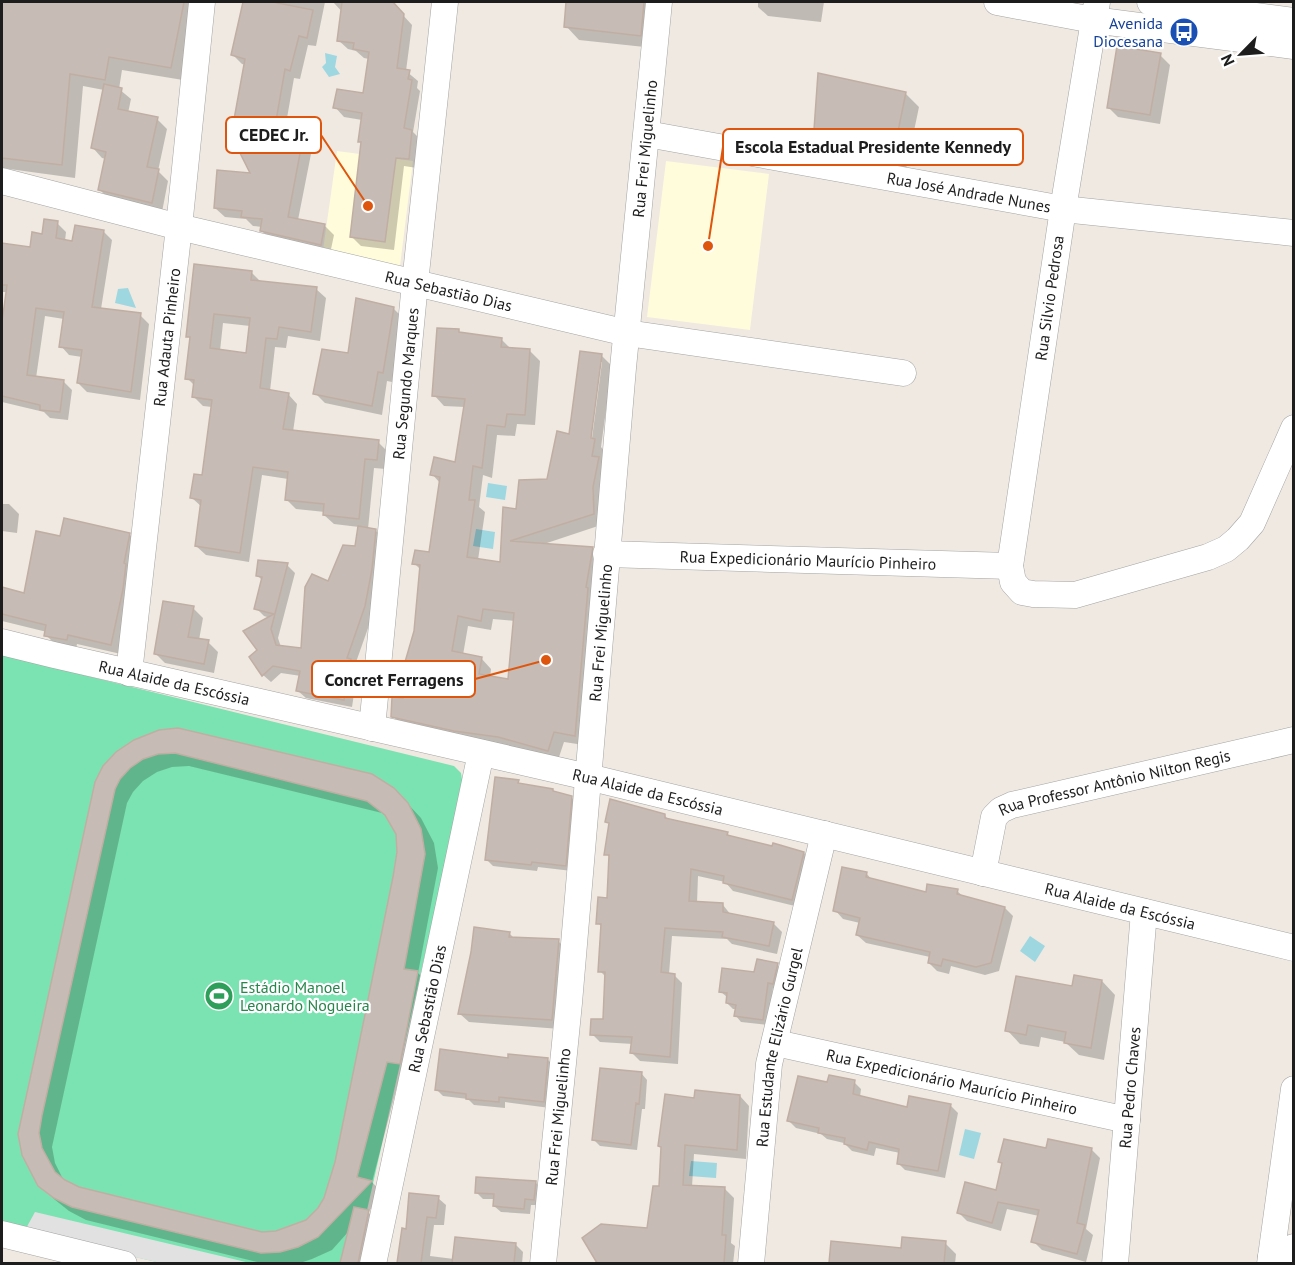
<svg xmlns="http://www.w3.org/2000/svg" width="1295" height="1265" viewBox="0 0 1295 1265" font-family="'PT Sans',sans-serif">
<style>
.education{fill:#fffcdb}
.pitch{fill:#7ae3b1}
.parking{fill:#e1e1e1}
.water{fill:#9fd7e0}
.shadow{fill:#0003;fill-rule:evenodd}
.building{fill:#c7bbb5;stroke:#c1aea3;stroke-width:1.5;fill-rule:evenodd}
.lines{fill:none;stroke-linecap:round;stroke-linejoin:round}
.minor-casing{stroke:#a4a4a4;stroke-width:27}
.minor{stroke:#fff;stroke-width:26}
.labels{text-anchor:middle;stroke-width:4.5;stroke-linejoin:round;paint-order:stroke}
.transit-label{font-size:16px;fill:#164399;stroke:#fff;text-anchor:end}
.street-label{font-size:16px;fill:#1d1d1d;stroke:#fff}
.leisure-label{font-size:16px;fill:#27864d;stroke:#fff;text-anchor:start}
.leader{fill:none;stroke:#de560d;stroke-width:2}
.callout-dot{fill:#de560d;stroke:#fff;stroke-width:2}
.callout{fill:#fff;stroke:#de560d;stroke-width:2}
.callout-label{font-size:18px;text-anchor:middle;font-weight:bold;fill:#1d1d1d}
</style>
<rect width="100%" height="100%" fill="#efe9e2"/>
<!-- education -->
<path class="education" d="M337,151L413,161L400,266L323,250Z
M666,161L769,174L750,330L647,317Z"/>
<!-- pitch -->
<path class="pitch" d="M2,655L454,766L461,773L463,786L355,1263H161L2,1226Z"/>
<!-- parking -->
<path class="parking" d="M35,1212L250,1263H161L24,1232Z"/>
<!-- water -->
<path class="water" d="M325,53L337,56L335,67L340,74L329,77L322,67L326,63Z
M128,288L136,308L115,303L118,289Z
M488,483L507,486L505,500L486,497Z
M476,529L495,532L493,549L473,546Z
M1030,936L1045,946L1035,962L1020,951Z
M965,1129L981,1133L974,1159L959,1155Z
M691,1161L717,1163L716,1178L689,1176Z"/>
<!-- shadow -->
<path class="shadow" d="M2,2H199L183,80L122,70L119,89L131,99L128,113L157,119L167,129L158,171L168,181L162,212L110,200L100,190L106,159L102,158L93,148L104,90L83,86L75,178L2,168Z
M245,2H325L316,46L308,45L300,79L294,78L283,141L301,145L311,154L298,220L324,225L334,235L330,254L271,240L261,230L262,227L253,226L246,219L225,217L215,208L253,175L263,138L244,134L234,124L246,65L242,64L232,54Z
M333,2H356L355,8L362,2H391L412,25L406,71L418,81L417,88L420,91L413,132L421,140L417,168L404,166L394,250L361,246L352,237L363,144L360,141L362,120L344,117L335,107L364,95L369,59L364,58L356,51L348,49L338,40L346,16Z
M568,2H662L654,48L579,40L566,26Z
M758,2H824L821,22L768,16L758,7Z
M1160,55L1170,65L1160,124L1118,117L1108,107Z
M905,93L919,107L905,174L828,157L814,144Z
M57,223L66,232L65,241L73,242L103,231L112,240L101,309L140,315L149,324L140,400L87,392L78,383L82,357L69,355L61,346L64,319L45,316L36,378L63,381L72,390L68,420L50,418L44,412L2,402V330L7,292H2V245L31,249Z
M252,273L262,283L316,289L326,298L320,341L288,336L286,348L275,347L270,391L288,394L297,404L293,432L378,442L387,451L386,469L374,468L368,529L375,530L383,538L373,614L355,665L358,668L352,707L306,698L298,691L301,676L281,673L271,682L263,675L259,651L270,618L264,616L256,608L263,581L258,576L287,565L295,573L278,638L281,647L303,649L328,583L356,548L359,527L334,524L324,515L325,512L296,509L286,499L288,479L262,475L249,562L206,555L196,546L202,507L192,498L203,477L212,407L203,406L194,397L195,386L187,378L192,340L188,336ZM223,323L250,326L247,354L220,351Z
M393,308L403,318L392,382L387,381L382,415L325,403L315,393Z
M458,331L461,334L501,339L511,349L529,350L540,361L535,425L517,424L515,436L497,435L492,478L483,475L479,507L485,512L478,560L501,564L517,511L548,481L571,436L601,355L612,366L601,447L604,451L602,463L608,469L604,524L541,545L592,548L602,558L584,745L564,742L558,760L403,727L393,716L405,700L410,665L406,662L416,631L421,570L414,563L430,553L440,483L432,474L456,463L465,407L444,406L434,395ZM599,362H602L591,446H588ZM493,619L515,621L509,681L490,678L491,669L481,658L463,655L468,626L491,630Z
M2,504H9L19,514L17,533L2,531Z
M129,534L139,544L121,654L77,644L76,649L56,645L46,635L47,632L2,621V589L25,595L61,538Z
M193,608L203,618L199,640L208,642L218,652L214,673L165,663L155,653Z
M135,741L407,803L421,818L434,843L438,868L418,973L431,986L400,1075L372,1182L384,1195L368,1212L378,1222L369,1264H342L349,1231L332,1250L312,1259L297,1264H265L86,1220L69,1211L54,1199L40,1185L29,1166L96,783ZM189,766L382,813L390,820L397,833L399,852L336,1162L325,1198L319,1208L307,1221L291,1228L262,1234L78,1188L64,1181L55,1163L52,1147L127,803L133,792L143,781L157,772L172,767Z
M518,782L521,785L553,790L556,793L571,797L577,803L572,871L538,867L537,871L493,866L487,860Z
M665,816L669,820L727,833L731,838L804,853L812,861L799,907L733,891L725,882L698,876L697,903L723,905L731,915L774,924L782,932L777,954L732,944L727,939L672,936L669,974L674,975L682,983L678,1064L640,1061L632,1053L633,1044L600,1042L592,1034L605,1021L607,978L600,971L603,928L598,923L608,899L611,858L606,854L610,825L607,821Z
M866,873L873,881L927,894L957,891L965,898L1005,908L1013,916L999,971L985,975L951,966L949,974L937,971L929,963L930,957L866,943L857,935L860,923L843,919L835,910Z
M509,933L514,938L558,941L567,950L560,1029L469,1022L460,1014Z
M777,965L783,971L778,989L773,988L768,1025L741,1022L736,1016V1009H733L727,1003V997L721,992Z
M1102,981L1115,995L1104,1060L1079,1055L1065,1042L1041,1037L1039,1047L1020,1044L1007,1030L1073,988Z
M509,1060H548L554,1066L550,1108L505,1102V1108L474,1105L468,1099L443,1096L437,1090Z
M641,1073L647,1080L645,1109H642L637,1150L600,1146L594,1140Z
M854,1082L861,1089L860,1097L908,1109L950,1105L958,1113L945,1178L905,1170L898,1163L900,1153L876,1148L874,1156L852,1151L844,1143L827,1139L821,1134L796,1128L789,1121L828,1084Z
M740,1096L749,1106L746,1159L694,1154L692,1187L725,1189L734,1198L731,1243L735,1246L733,1264H598L584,1239L648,1230L660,1188L662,1148L660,1146L695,1100Z
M1091,1149L1100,1158L1086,1229L1093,1235L1086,1262L1042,1250L1033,1241L1039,1216L1007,1209L1001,1231L967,1221L959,1213L997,1192L1003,1165L1000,1162L1047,1150Z
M536,1183L542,1189L540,1205H531L530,1214L501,1212L494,1206L495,1199H483L476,1192Z
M438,1198L446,1205L444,1225H434L430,1256L454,1259L515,1244L523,1252L522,1264H398L403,1230L407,1231Z
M832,1243L902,1249L945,1243L956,1254L955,1264H830Z"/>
<!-- building -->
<path class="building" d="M2,2H184L171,68L109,57L105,80L70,74L62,165L2,158Z
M243,2H273L313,10L307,38L299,36L290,71L285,69L273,138L302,143L288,217L325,224L321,245L260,231L262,219L241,217L242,211L214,208L217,170L250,173L238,149L271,132L233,125L245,59L231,55Z
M342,2H393L404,14L397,68L410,70L408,79L412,80L404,128L412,130L409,159L396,158L385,242L350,237L361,142H358L362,113L333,108L337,89L363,93L369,52L353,49L354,43L337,41Z
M566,2H644L641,36L564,27Z
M1117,46L1161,53L1150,115L1107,108Z
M818,73L906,92L892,161L813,144Z
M104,84L122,88L118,109L158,117L147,167L159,169L152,203L98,190L106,152L91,148Z
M44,219L58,221L56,238L72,241L75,225L104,230L92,307L141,313L131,392L77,383L82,350L59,347L64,312L36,308L27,375L64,380L60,412L40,410V405L2,396V322L7,285H2V243L30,247L32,232L42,234Z
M194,264L252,271L251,280L317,287L311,332L279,327L277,339L266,338L260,388L289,393L283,429L379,440L377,460L365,459L359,519L323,515L324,504L285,500L288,472L253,467L240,553L195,546L201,500L190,498L194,474L202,475L212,400L192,397L194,380L185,379L190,337H186ZM214,314L250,318L246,353L210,348Z
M356,298L394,307L383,373L378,372L372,406L313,394L322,349L348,353Z
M437,328L459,329V332L502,338L501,347L530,349L525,415L507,414L505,427L487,425L482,468L473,466L469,500H475L467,557L500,562L503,507L516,509L519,480L547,479L557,431L569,434L580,351L602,354L591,438L595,439L592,456L599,457L593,487L594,514L510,541L593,547L586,587L588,588L575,736L554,732L548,751L498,737L454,731L391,717L392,697L403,698L409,663L405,662L414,631L420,565L412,564L415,550L429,552L440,477L430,475L434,457L455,462L465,399L432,396ZM483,609L514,613L508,679L479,674L482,657L452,651L458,616L481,621Z
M64,518L130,533L124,563L126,564L123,589L111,645L68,635L67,640L44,636L46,625L2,614V587L24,593L36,531L60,536Z
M358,526L376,529L372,569L365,606L347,658L351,659L344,700L296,691L300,671L273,666L262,676L249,657L257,650L243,631L274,614L254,609L262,577L256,576L258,560L288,563L271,629L276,645L301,648L305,587L312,574L328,581L343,545L355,546Z
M163,601L194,606L188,637L209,640L204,664L154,654Z
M178,728L372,774L394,788L408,803L421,829L425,854L404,969L418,971L400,1064L387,1062L357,1177L372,1181L318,1237L298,1247L280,1252L261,1253L72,1207L54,1198L38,1186L22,1155L18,1134L95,782L103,766L116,752L134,740L159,730ZM175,753L367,801L385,815L396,834L397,852L393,877L335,1162L324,1198L318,1208L306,1220L276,1231L262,1232L79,1187L65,1180L55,1172L42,1148L39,1133L42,1115L115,789L120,779L130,768L143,759L158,754Z
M495,777L519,780L518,783L553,789V791L572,796L566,866L532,862L531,865L485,860Z
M610,799L665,814V818L728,832L727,835L772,846L773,843L804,852L792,900L723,883L724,876L691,869L689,901L723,903V912L774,922L769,946L722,937L723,932L665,928L661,972L675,974L670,1057L630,1053L632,1037L590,1035L591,1019H603L605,972H598L601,924H596L598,897L607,898L609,855H604L609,823L605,822Z
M842,867L867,872L866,877L926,892L927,884L958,889L957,894L1005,907L991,963L976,967L943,959L941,966L928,963L930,952L856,935L860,918L833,911Z
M474,927L510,932L509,937L559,939L552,1020L458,1014L471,952Z
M757,959L778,963L773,984L768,983L763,1020L734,1016L736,1005L726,1003L727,993L719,992L722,968L754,972Z
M1074,975L1102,980L1091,1048L1064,1043L1066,1032L1028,1025L1026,1035L1005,1031L1016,976L1072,986Z
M440,1049L508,1058V1054L548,1058L544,1102L499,1097V1102L466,1099V1094L435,1090Z
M600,1068L642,1072L639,1104L636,1103L631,1145L592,1140Z
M829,1075L855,1080L853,1094L907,1107L909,1096L951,1104L938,1171L897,1164L899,1149L869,1142L867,1150L844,1144L845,1138L818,1133L819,1128L787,1121L798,1076L827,1082Z
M695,1090L740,1095L737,1150L685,1145L683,1185L725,1187L722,1235H726L724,1263H597L582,1238L601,1224L647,1228L653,1186H659L661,1147L658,1146L665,1094L694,1098Z
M1004,1139L1046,1148L1048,1139L1092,1148L1077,1223L1085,1225L1077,1254L1031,1242L1039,1210L998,1202L992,1223L957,1213L965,1182L996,1190L1002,1163L998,1162Z
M476,1177L536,1181L534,1200L525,1199L524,1209L493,1206L494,1194L475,1193Z
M409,1193L439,1196L436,1218L427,1217L421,1263H397L402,1228L406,1229Z
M354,1207L369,1210L358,1263H340Z
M455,1237L516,1243L514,1263H452Z
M902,1237L946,1241L944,1263H829L831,1241L901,1248Z"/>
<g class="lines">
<!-- minor casing -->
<g class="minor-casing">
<g id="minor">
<path d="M997,2L1093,20L1294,46"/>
<path d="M1097,2L1063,209L1010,566L1013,582L1022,592L1033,594L1075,595L1208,557L1226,549L1238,539L1252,523L1294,428"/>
<path d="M1150,2L1294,21"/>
<path id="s1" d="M647,134L1063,209L1294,233"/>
<path id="s2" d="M2,181L179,227L627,333L903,373"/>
<path id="s3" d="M606,554L1010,566"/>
<path id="s4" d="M2,642L54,655L588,777L1294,948"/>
<path id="s5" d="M129,673L179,227L202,2"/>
<path id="s6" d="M372,728L415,283L445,2"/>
<path id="s7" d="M983,873L994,817L1001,810L1012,805L1294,740"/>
<path id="s8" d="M776,1043L1127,1120"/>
<path d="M2,1234L124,1264"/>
<path d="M1271,1257L1294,1247"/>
<path id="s9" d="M373,1264L481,753"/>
<path id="s10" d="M543,1264L569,1003L623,368L659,2"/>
<path id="s11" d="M751,1264L769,1064L824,834"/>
<path id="s12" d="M1115,1264L1144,912"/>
<path d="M1270,1264L1294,1089"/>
</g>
</g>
<!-- minor -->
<use href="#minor" class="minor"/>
</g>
<!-- icons -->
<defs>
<g id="bus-disc" transform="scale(1.5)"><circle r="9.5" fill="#1a4fb4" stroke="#fff"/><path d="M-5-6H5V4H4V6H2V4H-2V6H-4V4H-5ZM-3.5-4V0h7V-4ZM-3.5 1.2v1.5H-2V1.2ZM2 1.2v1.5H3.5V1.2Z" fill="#fff"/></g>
<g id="stadium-disc" transform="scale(1.5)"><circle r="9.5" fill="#2e9e5b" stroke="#fff"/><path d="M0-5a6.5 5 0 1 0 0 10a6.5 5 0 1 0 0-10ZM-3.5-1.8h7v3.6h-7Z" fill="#fff"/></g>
</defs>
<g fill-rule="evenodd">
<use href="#bus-disc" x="1184" y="32"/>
<use href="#stadium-disc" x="219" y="996"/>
</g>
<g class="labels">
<!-- transit labels -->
<g class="transit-label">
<text x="1163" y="29">Avenida<tspan x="1163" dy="18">Diocesana</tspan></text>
</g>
<!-- street labels -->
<g class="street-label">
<text dy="6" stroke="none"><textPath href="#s10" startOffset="1120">Rua Frei Miguelinho</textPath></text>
<text dy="6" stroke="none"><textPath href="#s1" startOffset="327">Rua José Andrade Nunes</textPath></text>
<text dy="6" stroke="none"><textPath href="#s2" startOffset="460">Rua Sebastião Dias</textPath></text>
<text transform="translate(1049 298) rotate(-82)" y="6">Rua Silvio Pedrosa</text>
<text dy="6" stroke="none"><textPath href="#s5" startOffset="338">Rua Adauta Pinheiro</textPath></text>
<text dy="6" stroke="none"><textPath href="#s6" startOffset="346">Rua Segundo Marques</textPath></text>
<text dy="6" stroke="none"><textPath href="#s3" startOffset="202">Rua Expedicionário Maurício Pinheiro</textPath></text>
<text dy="6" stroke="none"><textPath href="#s10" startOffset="634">Rua Frei Miguelinho</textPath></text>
<text dy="6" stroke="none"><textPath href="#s4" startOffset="177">Rua Alaide da Escóssia</textPath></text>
<text dy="6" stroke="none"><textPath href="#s7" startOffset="184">Rua Professor Antônio Nilton Regis</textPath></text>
<text dy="6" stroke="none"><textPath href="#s4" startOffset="663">Rua Alaide da Escóssia</textPath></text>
<text dy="6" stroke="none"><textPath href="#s4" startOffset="1149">Rua Alaide da Escóssia</textPath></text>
<text dy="6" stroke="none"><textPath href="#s9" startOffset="261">Rua Sebastião Dias</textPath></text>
<text dy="6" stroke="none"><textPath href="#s11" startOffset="219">Rua Estudante Elizário Gurgel</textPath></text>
<text dy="6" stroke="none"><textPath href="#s8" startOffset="180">Rua Expedicionário Maurício Pinheiro</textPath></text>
<text dy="6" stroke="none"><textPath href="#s12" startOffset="177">Rua Pedro Chaves</textPath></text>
<text dy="6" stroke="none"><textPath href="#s10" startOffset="148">Rua Frei Miguelinho</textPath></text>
</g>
<!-- leisure labels -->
<g class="leisure-label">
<text x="240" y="993">Estádio Manoel<tspan x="240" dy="18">Leonardo Nogueira</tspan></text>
</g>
</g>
<!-- callouts -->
<path class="leader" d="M368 206L321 135M708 246L723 147M546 660L475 679"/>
<g class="callout-dot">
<circle cx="368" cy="206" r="6"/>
<circle cx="708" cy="246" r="6"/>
<circle cx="546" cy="660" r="6"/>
</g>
<g class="callout">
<rect x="226" y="117" width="95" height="36" rx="6"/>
<rect x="723" y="129" width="300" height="36" rx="6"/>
<rect x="312" y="661" width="163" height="36" rx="6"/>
</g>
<g class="callout-label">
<text x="274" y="141">CEDEC Jr.</text>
<text x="873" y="153">Escola Estadual Presidente Kennedy</text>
<text x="394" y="686">Concret Ferragens</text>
</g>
<!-- border -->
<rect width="1295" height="1265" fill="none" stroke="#1d1d1d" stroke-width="6"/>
<!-- north arrow -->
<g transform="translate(1241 54) rotate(245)" stroke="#ffffff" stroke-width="4.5" paint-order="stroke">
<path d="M0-4.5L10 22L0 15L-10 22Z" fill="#1d1d1d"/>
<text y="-9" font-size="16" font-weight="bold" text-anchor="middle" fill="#1d1d1d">N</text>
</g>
</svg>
